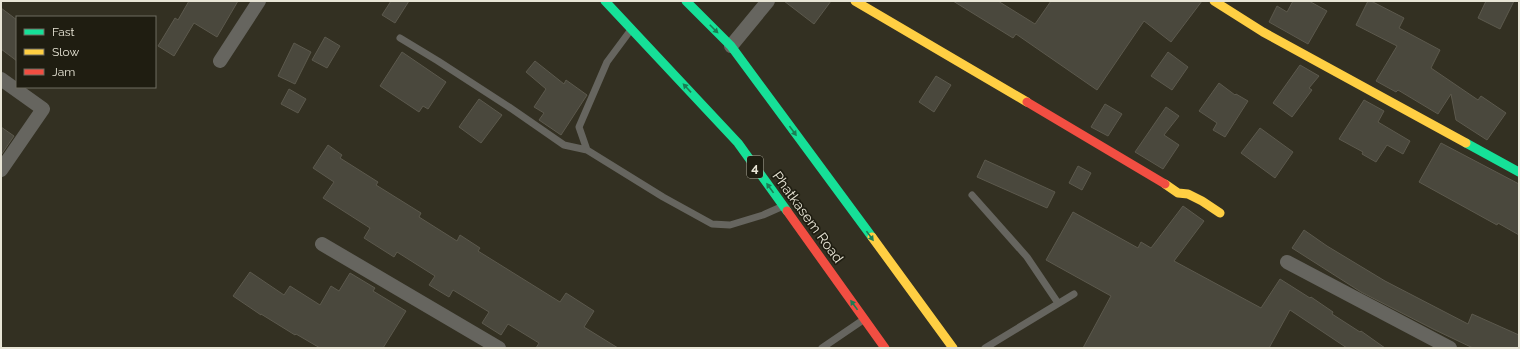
<svg xmlns="http://www.w3.org/2000/svg" width="1520" height="349" viewBox="0 0 1520 349" font-family="Raleway,sans-serif">
<style>
.building{fill:#4a483d;stroke:#5c594d}
.lines{fill:none;stroke-linecap:round;stroke-linejoin:round}
.lane{stroke:#66655f;stroke-width:7}
.street{stroke:#66655f;stroke-width:14}
.fast{stroke:#16e098;stroke-width:9}
.slow{stroke:#ffcf43;stroke-width:9}
.jam{stroke:#f24e42;stroke-width:9}
.oneway{fill:#1a7e54}
.labels{text-anchor:middle;stroke-width:3.5;stroke-linejoin:round;paint-order:stroke}
.shield{fill:#1f1d11;stroke:#aca99b;stroke-width:1}
.shield-label{font-size:13px;font-weight:bold;fill:#e8e5d6}
.street-label{font-size:14px;fill:#e8e5d6;stroke:#1f1d11}
</style>
<rect width="100%" height="100%" fill="#333022"/>
<!-- building -->
<path class="building" d="M189,1H238L217,37L194,23L174,56L158,46L175,18L178,20Z
M391,1H409L395,23L382,15Z
M784,1H831L814,24Z
M953,1H998L1035,24L1051,1H1202L1171,42L1144,21L1097,90L1016,34L1013,38Z
M1293,1H1309L1327,11L1308,44L1269,22L1277,6L1287,12Z
M1368,1H1371L1404,18L1399,28L1440,50L1431,68L1478,100L1481,96L1506,113L1487,140L1456,120L1451,94L1438,114L1398,90L1396,92L1376,81L1397,46L1356,25Z
M1486,1H1514L1500,29L1478,18Z
M1,8L17,20V61L1,49Z
M325,37L340,46L327,68L312,60Z
M294,43L311,52L295,84L278,76Z
M402,52L446,82L428,109L423,106L419,112L380,86Z
M1168,52L1188,67L1172,90L1151,76Z
M535,61L564,84L566,80L587,95L561,135L539,120L544,113L534,107L546,89L526,72Z
M1300,65L1319,76L1309,88L1312,90L1292,117L1273,103Z
M936,76L951,85L934,112L919,102Z
M1219,83L1235,95L1236,94L1248,101L1225,137L1213,130L1217,123L1199,111Z
M289,89L306,99L298,113L281,104Z
M479,99L502,115L481,143L459,127Z
M1364,100L1384,111L1378,122L1410,141L1403,154L1387,145L1376,162L1362,154L1363,152L1339,139Z
M1105,104L1122,114L1108,136L1091,127Z
M1166,107L1179,116L1164,135L1179,145L1163,169L1135,152Z
M1,127L14,136L1,155Z
M1260,128L1293,152L1275,178L1241,153Z
M1441,143L1519,184V235L1498,223L1497,225L1419,182Z
M328,145L342,155L340,158L378,182L376,185L421,213L419,217L457,241L460,235L480,248L478,251L560,302L566,293L594,311L584,327L618,348H536L539,343L508,324L501,335L482,323L489,312L453,290L449,297L429,285L435,276L397,252L394,257L364,238L370,228L323,198L334,182L313,168Z
M985,160L1055,192L1047,208L977,177Z
M1078,166L1091,173L1082,190L1069,183Z
M1183,206L1204,221L1174,261L1261,308L1280,279L1310,298L1311,297L1333,312L1332,314L1360,332L1361,331L1385,348H1347L1290,310L1269,348H1083L1111,296L1046,260L1073,212L1138,248L1141,242L1151,248Z
M1304,230L1327,246L1385,281L1468,324L1472,314L1519,335V348H1473L1433,329L1361,292L1292,248Z
M250,272L284,295L290,286L320,305L331,286L339,291L350,273L375,288L373,291L406,311L383,348H320L296,334L295,335L261,314V315L233,296Z"/>
<g class="lines">
<!-- lane -->
<path class="lane" d="M630,31L607,62L579,127L587,150L663,197L712,224L730,225L763,215L781,207
M400,38L438,61L509,107L564,145L587,150
M972,195L1027,257L1058,303
M822,348L863,320
M985,348L1074,294"/>
<!-- street -->
<path class="street" d="M731,46L768,1
M220,61L259,1
M1,79L43,109L1,170
M322,244L499,348
M1287,262L1450,348"/>
<!-- fast -->
<path class="fast" d="M605,1L738,143L787,211
M686,1L731,46L872,237
M1466,143L1519,172"/>
<!-- slow -->
<path class="slow" d="M855,1L1027,102
M1214,1L1263,32L1466,143
M1165,184L1178,193L1188,194L1202,201L1220,213
M872,237L953,348"/>
<!-- jam -->
<path class="jam" d="M1027,102L1165,184
M787,211L885,348"/>
</g>
<!-- one-way arrows -->
<defs><path id="oneway-solid" d="M-6-.8H1V-3.2L6.5 0L1 3.2V.8H-6Z"/></defs>
<g class="oneway">
<use href="#oneway-solid" transform="translate(714 29) rotate(45)"/>
<use href="#oneway-solid" transform="translate(687 88) rotate(-133)"/>
<use href="#oneway-solid" transform="translate(793 131) rotate(54)"/>
<use href="#oneway-solid" transform="translate(770 188) rotate(-126)"/>
<use href="#oneway-solid" transform="translate(870 236) rotate(54)"/>
<use href="#oneway-solid" transform="translate(854 305) rotate(-126)"/>
</g>
<g class="labels">
<!-- shield labels -->
<rect class="shield" x="747" y="156" width="16" height="22" rx="3"/>
<g class="shield-label">
<text x="755" y="172">4</text>
</g>
<!-- street labels -->
<g class="street-label">
<text transform="translate(808 217) rotate(54)" y="5">Phatkasem Road</text>
</g>
</g>
<!-- border -->
<rect width="1520" height="349" fill="none" stroke="#e8e5d6" stroke-width="4"/>
<!-- legend -->
<rect x="16" y="16" width="140" height="72" fill="#1f1d11" stroke="#6f6d60"/>
<rect x="24" y="29" width="20" height="6" fill="#16e098" stroke="#6f6d60"/>
<text x="52" y="36" font-size="12" fill="#e8e5d6">Fast</text>
<rect x="24" y="49" width="20" height="6" fill="#ffcf43" stroke="#6f6d60"/>
<text x="52" y="56" font-size="12" fill="#e8e5d6">Slow</text>
<rect x="24" y="69" width="20" height="6" fill="#f24e42" stroke="#6f6d60"/>
<text x="52" y="76" font-size="12" fill="#e8e5d6">Jam</text>
</svg>
